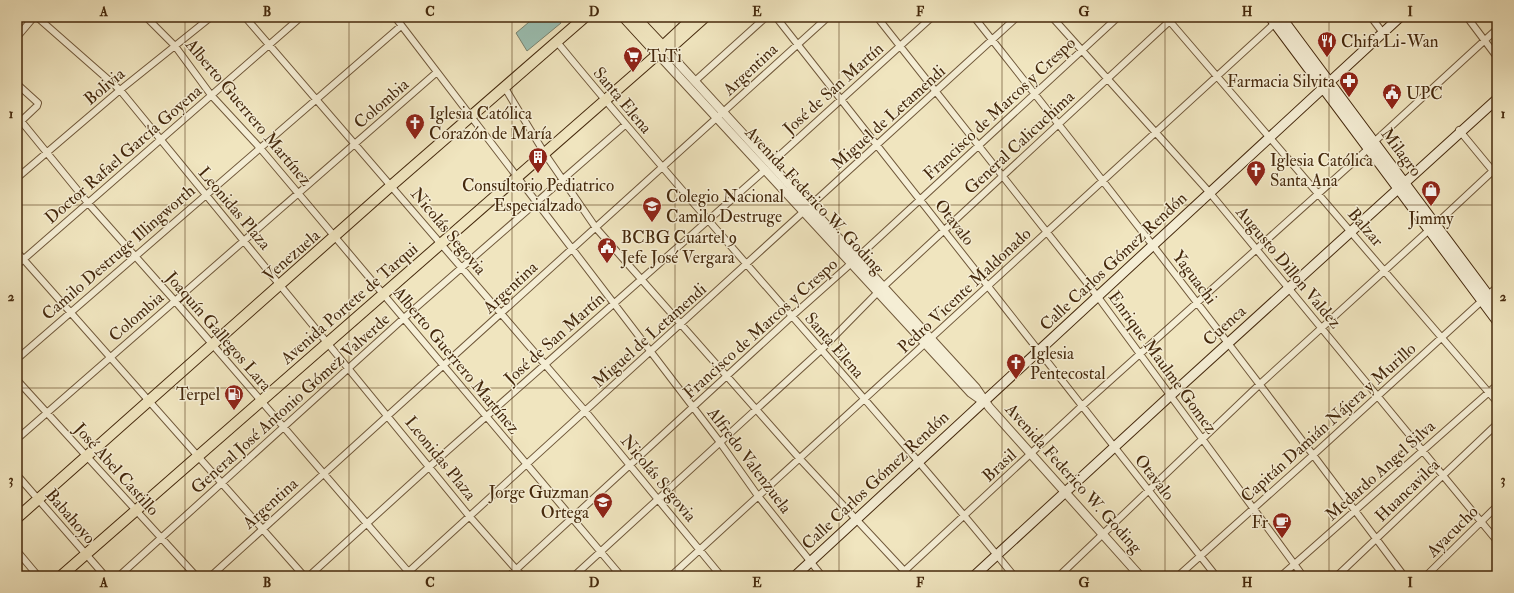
<svg xmlns="http://www.w3.org/2000/svg" width="1514" height="593" viewBox="0 0 1514 593" font-family="'IM FELL Double Pica',serif">
<style>
.water{fill:#9abfb2;stroke:#788370}
.lines{fill:none;stroke-linecap:round;stroke-linejoin:round}
.minor-casing{stroke:#70583a;stroke-width:8}
.tertiary-casing{stroke:#70583a;stroke-width:10}
.secondary-casing{stroke:#45290d;stroke-width:11}
.primary-casing{stroke:#45290d;stroke-width:12}
.minor{stroke:#f5eed5;stroke-width:6}
.tertiary{stroke:#f5eed5;stroke-width:8}
.secondary{stroke:#f5eed5;stroke-width:9}
.primary{stroke:#f0e5bf;stroke-width:10}
.grid{fill:none;stroke:#45290d;stroke-width:1;stroke-opacity:0.55}
.labels{text-anchor:middle;stroke-width:3;stroke-linejoin:round;paint-order:stroke}
.poi-label{font-size:17px;fill:#45290d;stroke:#f5eed5;text-anchor:start}
.street-label{font-size:17px;fill:#45290d;stroke:#f5eed5}
.neatline{fill:none;stroke:#45290d;stroke-width:1.5}
.grid-label{font-size:13px;text-anchor:middle;font-weight:bold;fill:#45290d}
</style>
<rect width="100%" height="100%" fill="#f0e5bf"/>
<filter id="stains"><feTurbulence type="fractalNoise" baseFrequency=".005" numOctaves="4"/><feColorMatrix values="0 0 0 0 .2 0 0 0 0 .09 0 0 0 0 .02 0 0 0 .5 -.17"/></filter>
<radialGradient id="worn" r=".72"><stop offset=".6" stop-color="#630" stop-opacity="0"/><stop offset="1" stop-color="#630" stop-opacity=".3"/></radialGradient>
<!-- water -->
<path class="water" d="M535,17H557L561,23L527,51L516,33Z"/>
<g class="lines">
<!-- minor casing -->
<g class="minor-casing">
<path id="minor" d="M37,17L120,90L470,517L522,576
M146,17L175,46L211,95L260,148L621,576
M245,17L586,412L721,576
M395,17L719,441L758,496L822,576
M776,17L1216,576
M877,17L1098,297L1303,576
M974,17C1120,201 1263,387 1404,576
M1052,17L1210,193L1497,541
M1166,17L1497,402
M1371,17L1383,33
M1467,17L1497,57
M17,37L34,17
M557,42C705,223 866,394 1014,576
M695,81L766,17
M17,84L38,103L37,106L17,125
M505,88L545,154L596,228L800,459L909,576
M21,121L88,203L175,301L412,576
M1459,130L1497,176
M1374,142L1497,29
M770,164L932,17
M17,178L120,90L211,17
M1436,224L1497,167
M17,252L304,576
M17,265L301,17
M883,287L1174,17
M17,359L401,26
M17,380L196,576
M17,439L437,72
M17,475L105,576
M17,551L38,576
M119,576L404,318L625,125
M211,576C416,389 623,205 828,17
M309,576L429,467L765,170
M404,576L1017,17
M509,576L792,316L846,268L1118,17
M574,576L821,350L878,292
M671,576L1274,24
M899,576L1083,405L1368,149
M1059,576L1260,384L1428,231
M1178,576L1312,456L1497,287
M1281,576L1497,385
M1337,576L1497,424
M1426,576L1497,506"/>
</g>
<!-- tertiary casing -->
<g class="tertiary-casing">
<path id="tertiary" d="M667,51L976,388L989,407L1140,576
M658,54L971,393L981,400"/>
</g>
<!-- secondary casing -->
<g class="secondary-casing">
<path id="secondary" d="M1270,17L1497,321
M1281,17L1497,307
M795,576L1400,17
M974,576L1171,395L1497,99"/>
</g>
<!-- primary casing -->
<g class="primary-casing">
<path id="primary" d="M624,17L658,54
M635,17L667,51
M663,46L694,17
M17,518L392,185L585,17
M61,576L658,54L667,51L705,17"/>
</g>
<!-- minor -->
<use href="#minor" class="minor"/>
<!-- tertiary -->
<use href="#tertiary" class="tertiary"/>
<!-- secondary -->
<use href="#secondary" class="secondary"/>
<!-- primary -->
<use href="#primary" class="primary"/>
</g>
<!-- grid -->
<path class="grid" d="M185,17V576M349,17V576M512,17V576M675,17V576M839,17V576M1002,17V576M1165,17V576M1329,17V576M17,205H1497M17,388H1497"/>
<!-- icons -->
<defs>
<g id="restaurant-pin" transform="scale(1)"><path d="M0 17L-7.5 6A9.5 9.5 0 1 1 7.5 6Z" fill="#8f2418" stroke="#f5eed5"/><path d="M-5-6h1v4h1v-4h1v4h1v-4h1v5L-1.5 .5V6h-2V.5L-5-1ZM5-6V6H3V1.5H1.5Q1.5-4 5-6Z" fill="#fff"/></g>
<g id="supermarket-pin" transform="scale(1)"><path d="M0 17L-7.5 6A9.5 9.5 0 1 1 7.5 6Z" fill="#8f2418" stroke="#f5eed5"/><path d="M-6-5.5h2.5l.6 2H6L4.5 2H-2.5L-4.4-4H-6ZM-1.5 3.2a1.3 1.3 0 1 0 .1 0ZM3 3.2a1.3 1.3 0 1 0 .1 0Z" fill="#fff"/></g>
<g id="pharmacy-pin" transform="scale(1)"><path d="M0 17L-7.5 6A9.5 9.5 0 1 1 7.5 6Z" fill="#8f2418" stroke="#f5eed5"/><path d="M-2-6h4v4h4v4h-4v4h-4v-4h-4v-4h4Z" fill="#fff"/></g>
<g id="civic-pin" transform="scale(1)"><path d="M0 17L-7.5 6A9.5 9.5 0 1 1 7.5 6Z" fill="#8f2418" stroke="#f5eed5"/><path d="M-.6-6.5H3V-4.5H.6V-3L4-1V1h2V6H-6V1h2V-1L-.6-3ZM-1.2 2.5V6h2.4V2.5Z" fill="#fff"/></g>
<g id="church-pin" transform="scale(1)"><path d="M0 17L-7.5 6A9.5 9.5 0 1 1 7.5 6Z" fill="#8f2418" stroke="#f5eed5"/><path d="M-1.2-6h2.4v3.5h3.3v2.4h-3.3V6h-2.4V-.1h-3.3v-2.4h3.3Z" fill="#fff"/></g>
<g id="building-pin" transform="scale(1)"><path d="M0 17L-7.5 6A9.5 9.5 0 1 1 7.5 6Z" fill="#8f2418" stroke="#f5eed5"/><path d="M-4-6H4V6H1V3H-1V6H-4ZM-2.5-4.3h1.7v1.8h-1.7ZM.8-4.3h1.7v1.8H.8ZM-2.5-1h1.7V.8h-1.7ZM.8-1h1.7V.8H.8Z" fill="#fff"/></g>
<g id="shop-pin" transform="scale(1)"><path d="M0 17L-7.5 6A9.5 9.5 0 1 1 7.5 6Z" fill="#8f2418" stroke="#f5eed5"/><path d="M-5-2.5h2.3a2.7 3.5 0 0 1 5.4 0H5L5.5 6h-11ZM-1.5-2.5h3a1.5 2.3 0 0 0-3 0Z" fill="#fff"/></g>
<g id="school-pin" transform="scale(1)"><path d="M0 17L-7.5 6A9.5 9.5 0 1 1 7.5 6Z" fill="#8f2418" stroke="#f5eed5"/><path d="M0-5L7-2L0 1L-7-2ZM-4 1L0 2.5L4 1V4Q0 6-4 4Z" fill="#fff"/></g>
<g id="fuel-pin" transform="scale(1)"><path d="M0 17L-7.5 6A9.5 9.5 0 1 1 7.5 6Z" fill="#8f2418" stroke="#f5eed5"/><path d="M-5.5-6h7V0h2V4h1.3V-2.5L3-4.5l.8-.8L6-3V5H2.5V1h-1V6h-7ZM-4.2-4.7v3.2H.2V-4.7Z" fill="#fff"/></g>
<g id="cafe-pin" transform="scale(1)"><path d="M0 17L-7.5 6A9.5 9.5 0 1 1 7.5 6Z" fill="#8f2418" stroke="#f5eed5"/><path d="M-5.5-4.5H6V0H3Q3 3.5 0 3.5H-2.5Q-5.5 3.5-5.5 0ZM3-3.2v2h1.7v-2ZM-6 4.5H4V6H-6Z" fill="#fff"/></g>
</defs>
<g fill-rule="evenodd">
<use href="#restaurant-pin" x="1327" y="41"/>
<use href="#supermarket-pin" x="633" y="56"/>
<use href="#pharmacy-pin" x="1349" y="81"/>
<use href="#civic-pin" x="1392" y="93"/>
<use href="#church-pin" x="415" y="123"/>
<use href="#building-pin" x="538" y="157"/>
<use href="#church-pin" x="1256" y="170"/>
<use href="#shop-pin" x="1431" y="190"/>
<use href="#school-pin" x="652" y="206"/>
<use href="#civic-pin" x="607" y="247"/>
<use href="#church-pin" x="1016" y="363"/>
<use href="#fuel-pin" x="234" y="394"/>
<use href="#school-pin" x="603" y="502"/>
<use href="#cafe-pin" x="1282" y="522"/>
</g>
<g class="labels">
<!-- poi labels -->
<g class="poi-label">
<text x="1341" y="47">Chifa Li-Wan</text>
<text x="647" y="62">TuTi</text>
<text x="1335" y="87" text-anchor="end">Farmacia Silvita</text>
<text x="1406" y="99">UPC</text>
<text x="429" y="119">Iglesia Católica<tspan x="429" dy="20">Corazón de María</tspan></text>
<text x="1270" y="166">Iglesia Católica<tspan x="1270" dy="20">Santa Ana</tspan></text>
<text x="538" y="191" text-anchor="middle">Consultorio Pediatrico<tspan x="538" dy="20">Especialzado</tspan></text>
<text x="666" y="202">Colegio Nacional<tspan x="666" dy="20">Camilo Destruge</tspan></text>
<text x="1431" y="224" text-anchor="middle">Jimmy</text>
<text x="621" y="243">BCBG Cuartel 9<tspan x="621" dy="20">Jefe José Vergara</tspan></text>
<text x="1030" y="359">Iglesia<tspan x="1030" dy="20">Pentecostal</tspan></text>
<text x="220" y="400" text-anchor="end">Terpel</text>
<text x="589" y="498" text-anchor="end">Jorge Guzman<tspan x="589" dy="20">Ortega</tspan></text>
<text x="1268" y="528" text-anchor="end">Fr</text>
</g>
<!-- street labels -->
<g class="street-label">
<text transform="translate(750 69) rotate(-43)" y="6">Argentina</text>
<text transform="translate(104 86) rotate(-40)" y="6">Bolivia</text>
<text transform="translate(833 88) rotate(-42)" y="6">José de San Martín</text>
<text transform="translate(623 100) rotate(50)" y="6">Santa Elena</text>
<text transform="translate(381 103) rotate(-41)" y="6">Colombia</text>
<text transform="translate(999 108) rotate(-43)" y="6">Francisco de Marcos y Crespo</text>
<text transform="translate(249 112) rotate(50)" y="6">Alberto Guerrero Martínez</text>
<text transform="translate(888 117) rotate(-42)" y="6">Miguel de Letamendi</text>
<text transform="translate(1019 142) rotate(-43)" y="6">General Calicuchima</text>
<text transform="translate(1402 152) rotate(53)" y="6">Milagro</text>
<text transform="translate(123 154) rotate(-41)" y="6">Doctor Rafael García Goyena</text>
<text transform="translate(815 200) rotate(47)" y="6">Avenida Federico W. Goding</text>
<text transform="translate(235 208) rotate(50)" y="6">Leonidas Plaza</text>
<text transform="translate(955 222) rotate(52)" y="6">Otavalo</text>
<text transform="translate(1366 227) rotate(49)" y="6">Balzar</text>
<text transform="translate(449 231) rotate(50)" y="6">Nicolás Segovia</text>
<text transform="translate(118 252) rotate(-41)" y="6">Camilo Destruge Illingworth</text>
<text transform="translate(291 255) rotate(-41)" y="6">Venezuela</text>
<text transform="translate(1113 261) rotate(-43)" y="6">Calle Carlos Gómez Rendón</text>
<text transform="translate(1289 267) rotate(50)" y="6">Augusto Dillon Valdez</text>
<text transform="translate(1195 277) rotate(53)" y="6">Yaguachi</text>
<text transform="translate(510 287) rotate(-43)" y="6">Argentina</text>
<text transform="translate(964 290) rotate(-43)" y="6">Pedro Vicente Maldonado</text>
<text transform="translate(349 303) rotate(-41)" y="6">Avenida Portete de Tarqui</text>
<text transform="translate(136 316) rotate(-41)" y="6">Colombia</text>
<text transform="translate(1224 325) rotate(-42)" y="6">Cuenca</text>
<text transform="translate(760 328) rotate(-42)" y="6">Francisco de Marcos y Crespo</text>
<text transform="translate(219 331) rotate(49)" y="6">Joaquín Gallegos Lara</text>
<text transform="translate(649 335) rotate(-42)" y="6">Miguel de Letamendi</text>
<text transform="translate(554 338) rotate(-42)" y="6">José de San Martín</text>
<text transform="translate(835 345) rotate(49)" y="6">Santa Elena</text>
<text transform="translate(457 360) rotate(50)" y="6">Alberto Guerrero Martínez</text>
<text transform="translate(1163 362) rotate(54)" y="6">Enrique Maulme Gomez</text>
<text transform="translate(290 403) rotate(-42)" y="6">General José Antonio Gómez Valverde</text>
<text transform="translate(1328 422) rotate(-42)" y="6">Capitán Damián Nájera y Murillo</text>
<text transform="translate(441 458) rotate(51)" y="6">Leonidas Plaza</text>
<text transform="translate(750 460) rotate(53)" y="6">Alfredo Valenzuela</text>
<text transform="translate(999 465) rotate(-43)" y="6">Brasil</text>
<text transform="translate(117 469) rotate(48)" y="6">José Abel Castillo</text>
<text transform="translate(1380 470) rotate(-42)" y="6">Medardo Angel Silva</text>
<text transform="translate(1155 477) rotate(52)" y="6">Otavalo</text>
<text transform="translate(659 478) rotate(50)" y="6">Nicolás Segovia</text>
<text transform="translate(1074 478) rotate(48)" y="6">Avenida Federico W. Goding</text>
<text transform="translate(875 480) rotate(-43)" y="6">Calle Carlos Gómez Rendón</text>
<text transform="translate(1407 490) rotate(-44)" y="6">Huancavilca</text>
<text transform="translate(270 503) rotate(-42)" y="6">Argentina</text>
<text transform="translate(71 516) rotate(49)" y="6">Babahoyo</text>
<text transform="translate(1452 531) rotate(-45)" y="6">Ayacucho</text>
</g>
</g>
<!-- margin -->
<rect width="1514" height="593" fill="none" stroke="#f0e5bf" stroke-width="44"/>
<rect x="22" y="22" width="1470" height="549" class="neatline"/>
<g class="grid-label">
<text x="104" y="16">A</text>
<text x="267" y="16">B</text>
<text x="430" y="16">C</text>
<text x="594" y="16">D</text>
<text x="757" y="16">E</text>
<text x="920" y="16">F</text>
<text x="1084" y="16">G</text>
<text x="1247" y="16">H</text>
<text x="1410" y="16">I</text>
<text x="11" y="118">1</text>
<text x="1503" y="118">1</text>
<text x="11" y="301">2</text>
<text x="1503" y="301">2</text>
<text x="11" y="484">3</text>
<text x="1503" y="484">3</text>
<text x="104" y="587">A</text>
<text x="267" y="587">B</text>
<text x="430" y="587">C</text>
<text x="594" y="587">D</text>
<text x="757" y="587">E</text>
<text x="920" y="587">F</text>
<text x="1084" y="587">G</text>
<text x="1247" y="587">H</text>
<text x="1410" y="587">I</text>
</g>
<rect width="100%" height="100%" filter="url(#stains)"/>
<rect width="100%" height="100%" fill="url(#worn)"/>
</svg>
